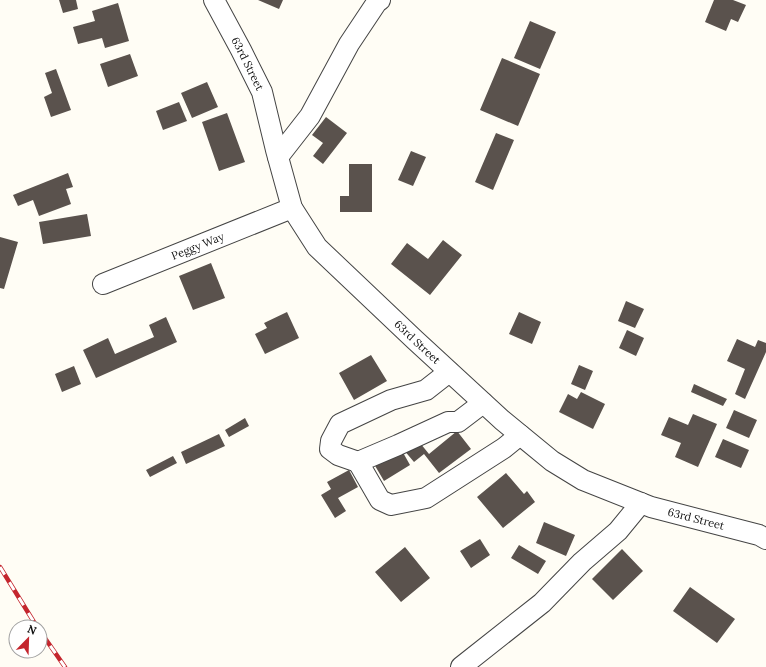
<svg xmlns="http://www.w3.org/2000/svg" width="766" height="667" viewBox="0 0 766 667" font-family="Lora,serif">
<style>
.building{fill:#5a524d}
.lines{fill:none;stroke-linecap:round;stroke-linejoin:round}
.minor-casing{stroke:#444;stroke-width:22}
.minor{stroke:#fff;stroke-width:20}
.rail-casing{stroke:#c4262e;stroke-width:4.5}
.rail{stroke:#fff;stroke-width:3;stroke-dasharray:9;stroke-linecap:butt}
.labels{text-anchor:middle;stroke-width:4;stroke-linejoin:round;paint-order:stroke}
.street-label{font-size:11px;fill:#111;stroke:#fff}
</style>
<rect width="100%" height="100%" fill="#fffdf5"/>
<!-- building -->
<path class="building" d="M59,0H76L78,9L63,13Z
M258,0H283L279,9Z
M714,0H733L746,5L738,22L731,19L726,31L705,22Z
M118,3L129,41L105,48L102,38L78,44L73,27L95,21L92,11Z
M530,21L556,32L540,69L514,58Z
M130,54L138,76L108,87L100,64Z
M502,58L540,74L518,126L480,110Z
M56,69L71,110L51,117L44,97L52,93L45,73Z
M207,82L218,107L192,118L181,93Z
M179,102L187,121L163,130L156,111Z
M227,113L245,162L219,171L202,122Z
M326,117L347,133L323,164L313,156L323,143L312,135Z
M496,133L514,140L493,190L475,182Z
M411,151L426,157L413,186L398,180Z
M349,164H372V212H340V196H349Z
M68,173L73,187L66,189L71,204L39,216L33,200L18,206L13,195Z
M87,214L91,236L43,244L39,222Z
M0,237L18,242L4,289L0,288Z
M443,240L462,255L430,295L391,264L407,243L428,259Z
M211,263L225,298L193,310L179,276Z
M626,301L644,309L635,328L618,321Z
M287,312L299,338L265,354L255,334L267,328L264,323Z
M519,312L541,322L532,344L509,334Z
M166,317L177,342L96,378L83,350L108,338L115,354L154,337L149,325Z
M627,330L644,338L636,356L619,348Z
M737,339L755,347L758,340L766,343V352L745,399L735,394L745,369L727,361Z
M371,355L387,381L354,400L339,373Z
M579,365L593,371L585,390L571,384Z
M74,366L81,384L62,392L55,374Z
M694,384L727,399L723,406L691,392Z
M581,392L605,404L593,429L559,412L568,394L577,399Z
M734,410L757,420L749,438L726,428Z
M693,414L717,424L698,467L675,457L681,443L661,435L669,417L688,425Z
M245,418L249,426L229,437L225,430Z
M457,431L471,449L439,473L424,454L414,462L403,449L416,438L429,454Z
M219,434L225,446L186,464L181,452Z
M723,439L749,450L741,468L715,457Z
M401,449L410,465L384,481L374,464Z
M173,456L177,463L150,477L146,470Z
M349,470L358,487L338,498L346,511L335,518L321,495L331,489L327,482Z
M506,473L524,494L527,491L535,502L503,528L477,497Z
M544,522L575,535L566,556L536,543Z
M480,539L490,555L471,568L460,551Z
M519,545L546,561L538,574L511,558Z
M405,547L430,578L401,602L375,572Z
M622,549L643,571L613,600L592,579Z
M690,587L735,619L717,643L673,611Z"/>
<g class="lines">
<!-- minor casing -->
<g class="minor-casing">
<g id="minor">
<path id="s1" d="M214,0L241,50L262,92L276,150L292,208L317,247L415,340L502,420L552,461L583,480L651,507L759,535L766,539"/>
<path d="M278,157L310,116L349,44L377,2L380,0"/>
<path id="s2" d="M103,284L292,208"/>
<path d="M483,403L458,422H448L398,445L358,462L380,500L391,505L426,498L504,448L520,435"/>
<path d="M358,462L338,455L330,449L331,441L340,424L391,400L426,390L449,372"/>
<path d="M461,667L542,603L582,562L618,531L641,503"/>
</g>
</g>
<!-- minor -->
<use href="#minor" class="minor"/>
<!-- rail casing -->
<g class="rail-casing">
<path id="rail" d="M0,567L37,627
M40,631L65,667"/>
</g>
<!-- rail -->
<use href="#rail" class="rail"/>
</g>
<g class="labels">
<!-- street labels -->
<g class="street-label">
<text dy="4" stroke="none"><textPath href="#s1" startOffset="72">63rd Street</textPath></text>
<text dy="4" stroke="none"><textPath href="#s2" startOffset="102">Peggy Way</textPath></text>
<text dy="4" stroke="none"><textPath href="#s1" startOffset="408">63rd Street</textPath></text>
<text dy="4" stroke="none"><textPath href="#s1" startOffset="744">63rd Street</textPath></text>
</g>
</g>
<!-- north arrow -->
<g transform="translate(28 639) rotate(23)"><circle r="19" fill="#ffffff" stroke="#a0a0a0"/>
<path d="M0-3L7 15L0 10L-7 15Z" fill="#c4262e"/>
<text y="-6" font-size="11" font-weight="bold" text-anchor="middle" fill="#111111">N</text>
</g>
</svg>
